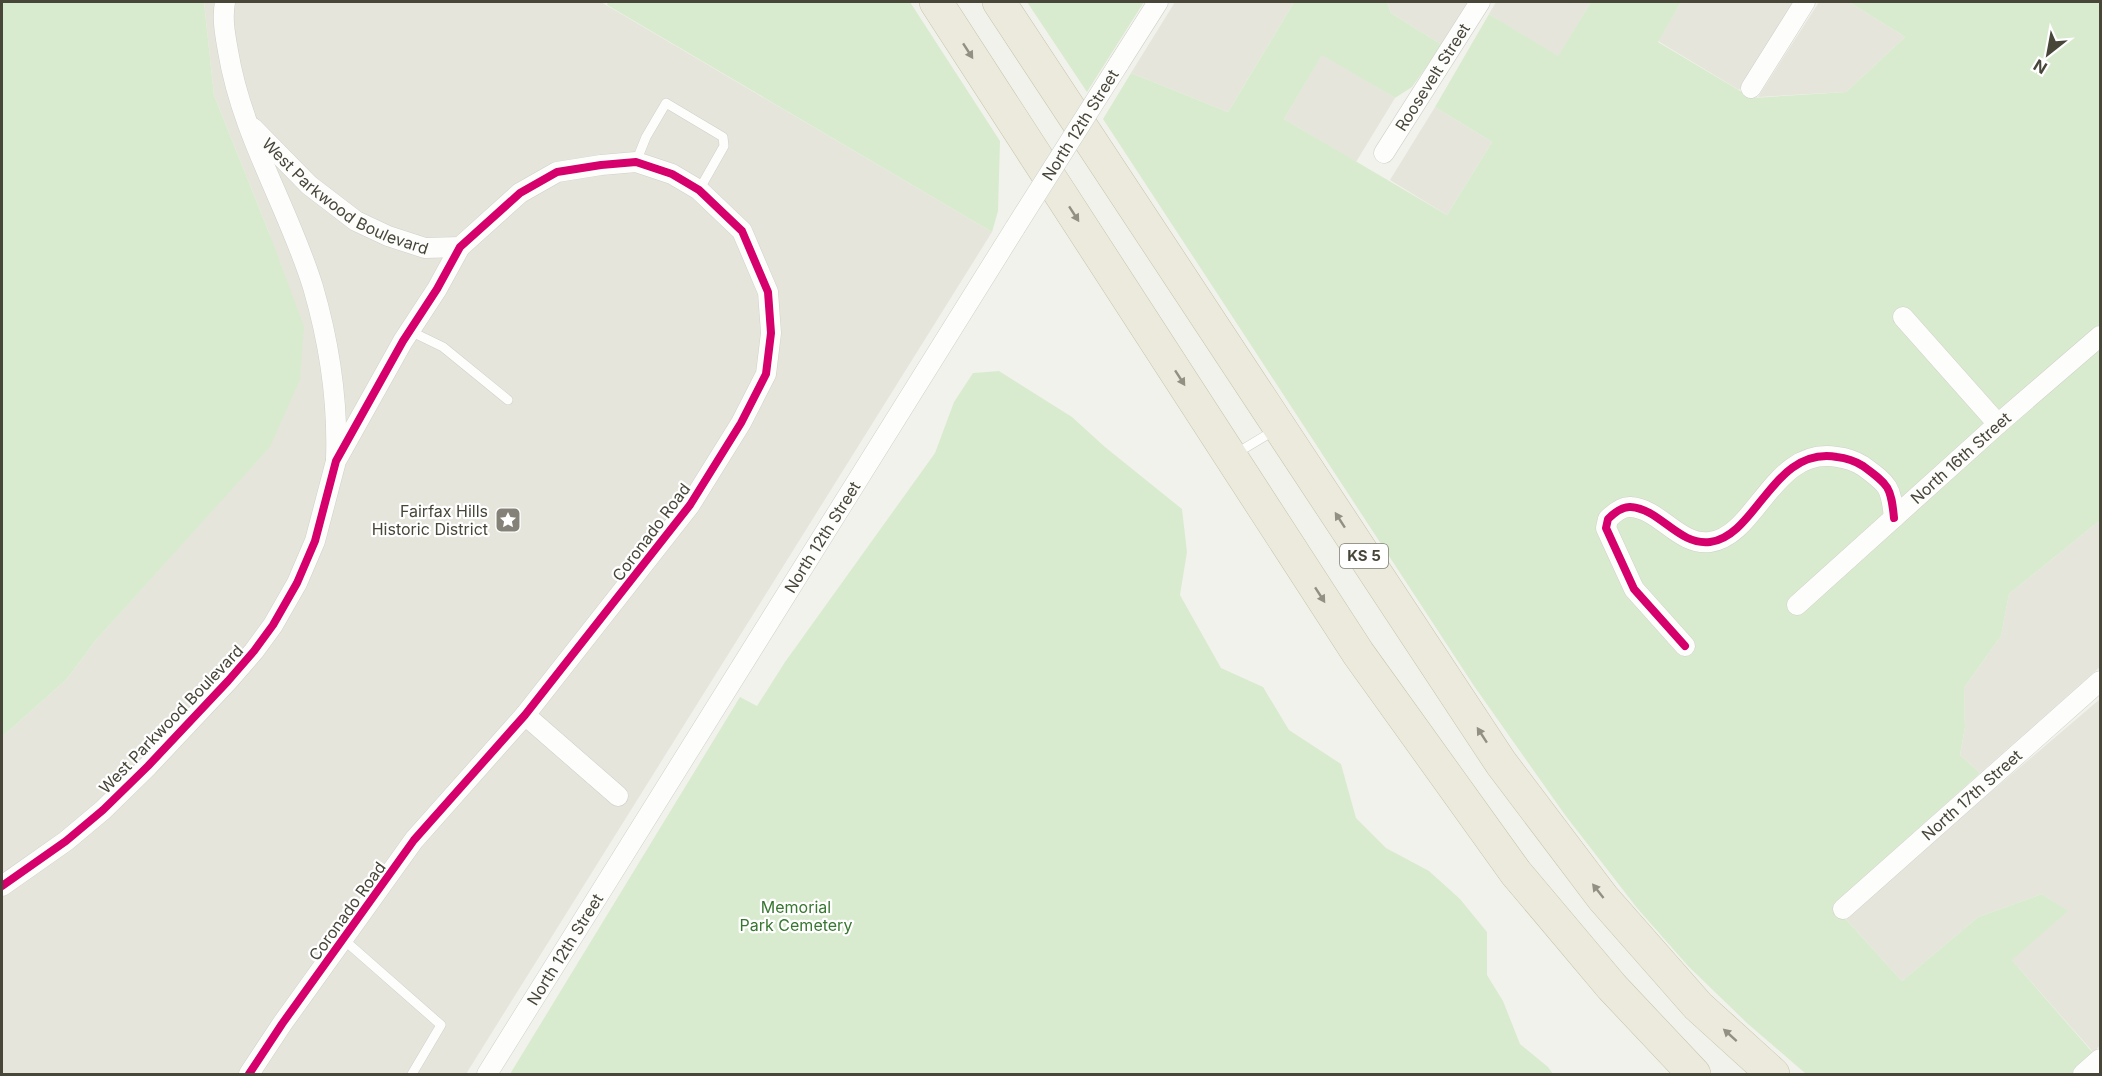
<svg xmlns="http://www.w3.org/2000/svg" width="2102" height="1076" viewBox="0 0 2102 1076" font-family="Inter,sans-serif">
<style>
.residential{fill:#e5e5db}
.green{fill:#d9ebcf}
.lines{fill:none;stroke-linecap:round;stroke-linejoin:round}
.lane-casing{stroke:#d0d0cb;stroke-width:10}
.street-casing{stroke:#d0d0cb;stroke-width:21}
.highway-casing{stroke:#c8c5aa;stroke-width:34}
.lane{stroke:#fdfdfc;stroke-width:9}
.street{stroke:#fdfdfc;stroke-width:20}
.highway{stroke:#ebeadc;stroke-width:33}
.street-bridge-casing{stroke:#d0d0cb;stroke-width:21;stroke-linecap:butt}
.street-bridge{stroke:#fdfdfc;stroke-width:20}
.cycleway-casing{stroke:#fff;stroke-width:11}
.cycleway{stroke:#d6006c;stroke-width:8}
.oneway{fill:#919082}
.labels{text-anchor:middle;stroke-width:4.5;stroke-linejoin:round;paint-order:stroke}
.shield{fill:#fff;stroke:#7f7e74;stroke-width:1.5}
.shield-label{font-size:15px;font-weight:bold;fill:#484639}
.street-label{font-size:16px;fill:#484639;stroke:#fff}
.poi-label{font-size:16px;fill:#484639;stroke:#fff;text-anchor:end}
.park-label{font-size:16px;fill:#37772f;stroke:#fff}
</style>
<rect width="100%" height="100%" fill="#f2f2ed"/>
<!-- residential -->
<path class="residential" d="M204,2H601L992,232L466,1074H2V737L67,679L96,640L223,498L270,235L214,95Z
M1175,2H1294L1228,112L1131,73Z
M1387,2H1468L1442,45L1391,13Z
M1496,2H1591L1558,57L1489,14Z
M1681,2H1794L1739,90L1658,41Z
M1819,2H1849L1905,37L1846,92L1758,97Z
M1322,54L1395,98L1356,162L1284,119Z
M1435,107L1492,142L1447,215L1390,180Z
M2098,522L2100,524V667L1980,773L1960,755L1965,727L1964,688L2001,636L2009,594Z
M2100,699V1046L2093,1052L2011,959L2067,911L2042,894L1978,917L1902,981L1844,917Z"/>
<!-- green -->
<path class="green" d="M2,2H204L214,95L270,235L304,326L300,380L270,447L96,640L67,679L2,737Z
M608,2H910L1000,141L998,211L992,232L607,5Z
M1027,2H1144L1087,92Z
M1294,2H1387L1391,13L1442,45L1412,87L1395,98L1322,55L1284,119L1447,215L1492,142L1435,107L1489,14L1558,56L1591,2H1681L1658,42L1752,98L1846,92L1905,37L1849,2H2100V524L2098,522L2009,594L2001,636L1964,688L1965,727L1960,755L1980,773L1833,905L1902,981L1978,917L2042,894L2068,911L2012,960L2100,1061V1074H1806L1748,1024L1688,966L1637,908L1565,815L1474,686L1103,119L1131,73L1228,112Z
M999,371L1072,417L1105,447L1182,509L1187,552L1180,595L1221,668L1263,687L1289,730L1341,764L1356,818L1386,848L1429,871L1460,899L1487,932V975L1503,1001L1520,1044L1548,1067L1553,1074H510L740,697L757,706L785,662L935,453L954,402L973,373Z"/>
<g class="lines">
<!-- lane casing -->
<g class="lane-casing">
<path id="lane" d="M636,162L646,137L666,103L723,137L724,146L699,190
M410,331L443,347L508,400
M1235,454L1275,430
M343,939L441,1025L412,1074"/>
</g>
<!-- street casing -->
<g class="street-casing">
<g id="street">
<path d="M225,2C222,19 225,34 228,51C242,136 288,206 313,287C329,342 338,402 336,459"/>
<path d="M1118,65L1158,2"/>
<path d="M1751,88L1805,2"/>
<path id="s1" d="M253,128L309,185L356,221L388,236L425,248L460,247"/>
<path id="s2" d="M1384,153L1480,2"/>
<path d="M1903,317L1998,424"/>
<path id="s3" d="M1797,605L1998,424L2100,336"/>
<path d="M1685,646L1634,589L1606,528L1608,519C1614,513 1622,506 1631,507C1660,509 1679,546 1710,542C1757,536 1773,446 1837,457C1847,458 1855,461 1863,466C1889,485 1891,487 1894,518"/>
<path d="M525,715L618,796"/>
<path d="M2,886L66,841L103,810L148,766L228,681L254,651L273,625L297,583L315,541L336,461L403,341L437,289L460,247L520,193L557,172L601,165L636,162L672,174L699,190L742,231L768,292L771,333L766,374L741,423L690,505L525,715L414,840L282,1024L249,1074"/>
<path id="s4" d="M1843,909L2100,681"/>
<path id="s5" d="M487,1074L1015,228"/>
<path d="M2083,1074L2100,1059"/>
</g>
</g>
<!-- highway casing -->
<g class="highway-casing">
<path id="highway" d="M936,2L1358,653L1516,873L1612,987L1694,1074
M999,2L1501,763L1603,898L1698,1006L1773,1074"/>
</g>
<!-- lane -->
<use href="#lane" class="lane"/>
<!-- street -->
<use href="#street" class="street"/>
<!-- highway -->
<use href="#highway" class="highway"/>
<!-- street-bridge casing -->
<g class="street-bridge-casing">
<g id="street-bridge">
<path id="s6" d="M1015,228L1118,65"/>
</g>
</g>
<!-- street-bridge -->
<use href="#street-bridge" class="street-bridge"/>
<!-- cycleway casing -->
<g class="cycleway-casing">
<path id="cycleway" d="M1685,646L1634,589L1606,528L1608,519C1614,513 1622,506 1631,507C1660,509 1679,546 1710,542C1757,536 1773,446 1837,457C1847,458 1855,461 1863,466C1889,485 1891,487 1894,518
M2,886L66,841L103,810L148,766L228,681L254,651L273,625L297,583L315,541L336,461L403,341L437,289L460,247L520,193L557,172L601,165L636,162L672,174L699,190L742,231L768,292L771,333L766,374L741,423L690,505L525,715L414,840L282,1024L249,1074"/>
</g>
<!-- cycleway -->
<use href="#cycleway" class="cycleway"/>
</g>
<!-- one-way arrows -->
<defs><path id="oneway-solid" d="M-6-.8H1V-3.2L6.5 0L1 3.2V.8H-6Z" transform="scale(1.5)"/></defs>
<g class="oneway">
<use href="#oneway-solid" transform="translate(968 51) rotate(57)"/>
<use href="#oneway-solid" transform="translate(1074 214) rotate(57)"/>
<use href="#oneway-solid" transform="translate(1180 378) rotate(57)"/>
<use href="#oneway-solid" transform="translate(1340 520) rotate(-123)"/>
<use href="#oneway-solid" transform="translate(1320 595) rotate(57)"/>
<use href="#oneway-solid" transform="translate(1482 735) rotate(-123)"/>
<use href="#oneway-solid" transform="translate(1598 891) rotate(-128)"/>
<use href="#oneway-solid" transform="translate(1730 1035) rotate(-138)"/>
</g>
<!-- icons -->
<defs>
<g id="sight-square" transform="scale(1.35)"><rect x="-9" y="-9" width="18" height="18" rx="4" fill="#848278" stroke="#fff"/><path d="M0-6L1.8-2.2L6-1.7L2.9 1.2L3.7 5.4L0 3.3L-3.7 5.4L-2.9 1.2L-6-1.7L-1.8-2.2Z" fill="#fff"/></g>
</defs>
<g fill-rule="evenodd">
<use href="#sight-square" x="508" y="520"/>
</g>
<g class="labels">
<!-- shield labels -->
<rect class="shield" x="1340" y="544" width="48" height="24" rx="4.5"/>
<g class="shield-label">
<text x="1364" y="561">KS 5</text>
</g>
<!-- street labels -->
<g class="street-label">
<text dy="6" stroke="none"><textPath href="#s2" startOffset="90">Roosevelt Street</textPath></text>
<text dy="6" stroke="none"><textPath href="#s6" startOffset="122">North 12th Street</textPath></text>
<text dy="6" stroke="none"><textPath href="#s1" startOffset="117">West Parkwood Boulevard</textPath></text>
<text dy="6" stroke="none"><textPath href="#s3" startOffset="220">North 16th Street</textPath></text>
<text transform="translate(651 532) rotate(-53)" y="6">Coronado Road</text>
<text dy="6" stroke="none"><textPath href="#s5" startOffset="633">North 12th Street</textPath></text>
<text transform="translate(171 719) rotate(-46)" y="6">West Parkwood Boulevard</text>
<text dy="6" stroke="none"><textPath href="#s4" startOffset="172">North 17th Street</textPath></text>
<text transform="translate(347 911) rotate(-54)" y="6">Coronado Road</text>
<text dy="6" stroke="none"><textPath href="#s5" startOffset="147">North 12th Street</textPath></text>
</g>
<!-- poi labels -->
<g class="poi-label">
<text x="488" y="517">Fairfax Hills<tspan x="488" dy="18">Historic District</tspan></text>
</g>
<!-- park labels -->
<g class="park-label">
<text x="796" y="913">Memorial<tspan x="796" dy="18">Park Cemetery</tspan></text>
</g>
</g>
<!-- border -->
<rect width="2102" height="1076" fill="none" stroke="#484639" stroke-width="6"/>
<!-- north arrow -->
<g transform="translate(2048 54) rotate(211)" stroke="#ffffff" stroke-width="4.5" paint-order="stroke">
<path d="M0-4.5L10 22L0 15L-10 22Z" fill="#484639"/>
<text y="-9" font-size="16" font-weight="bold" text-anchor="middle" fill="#484639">N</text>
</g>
</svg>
